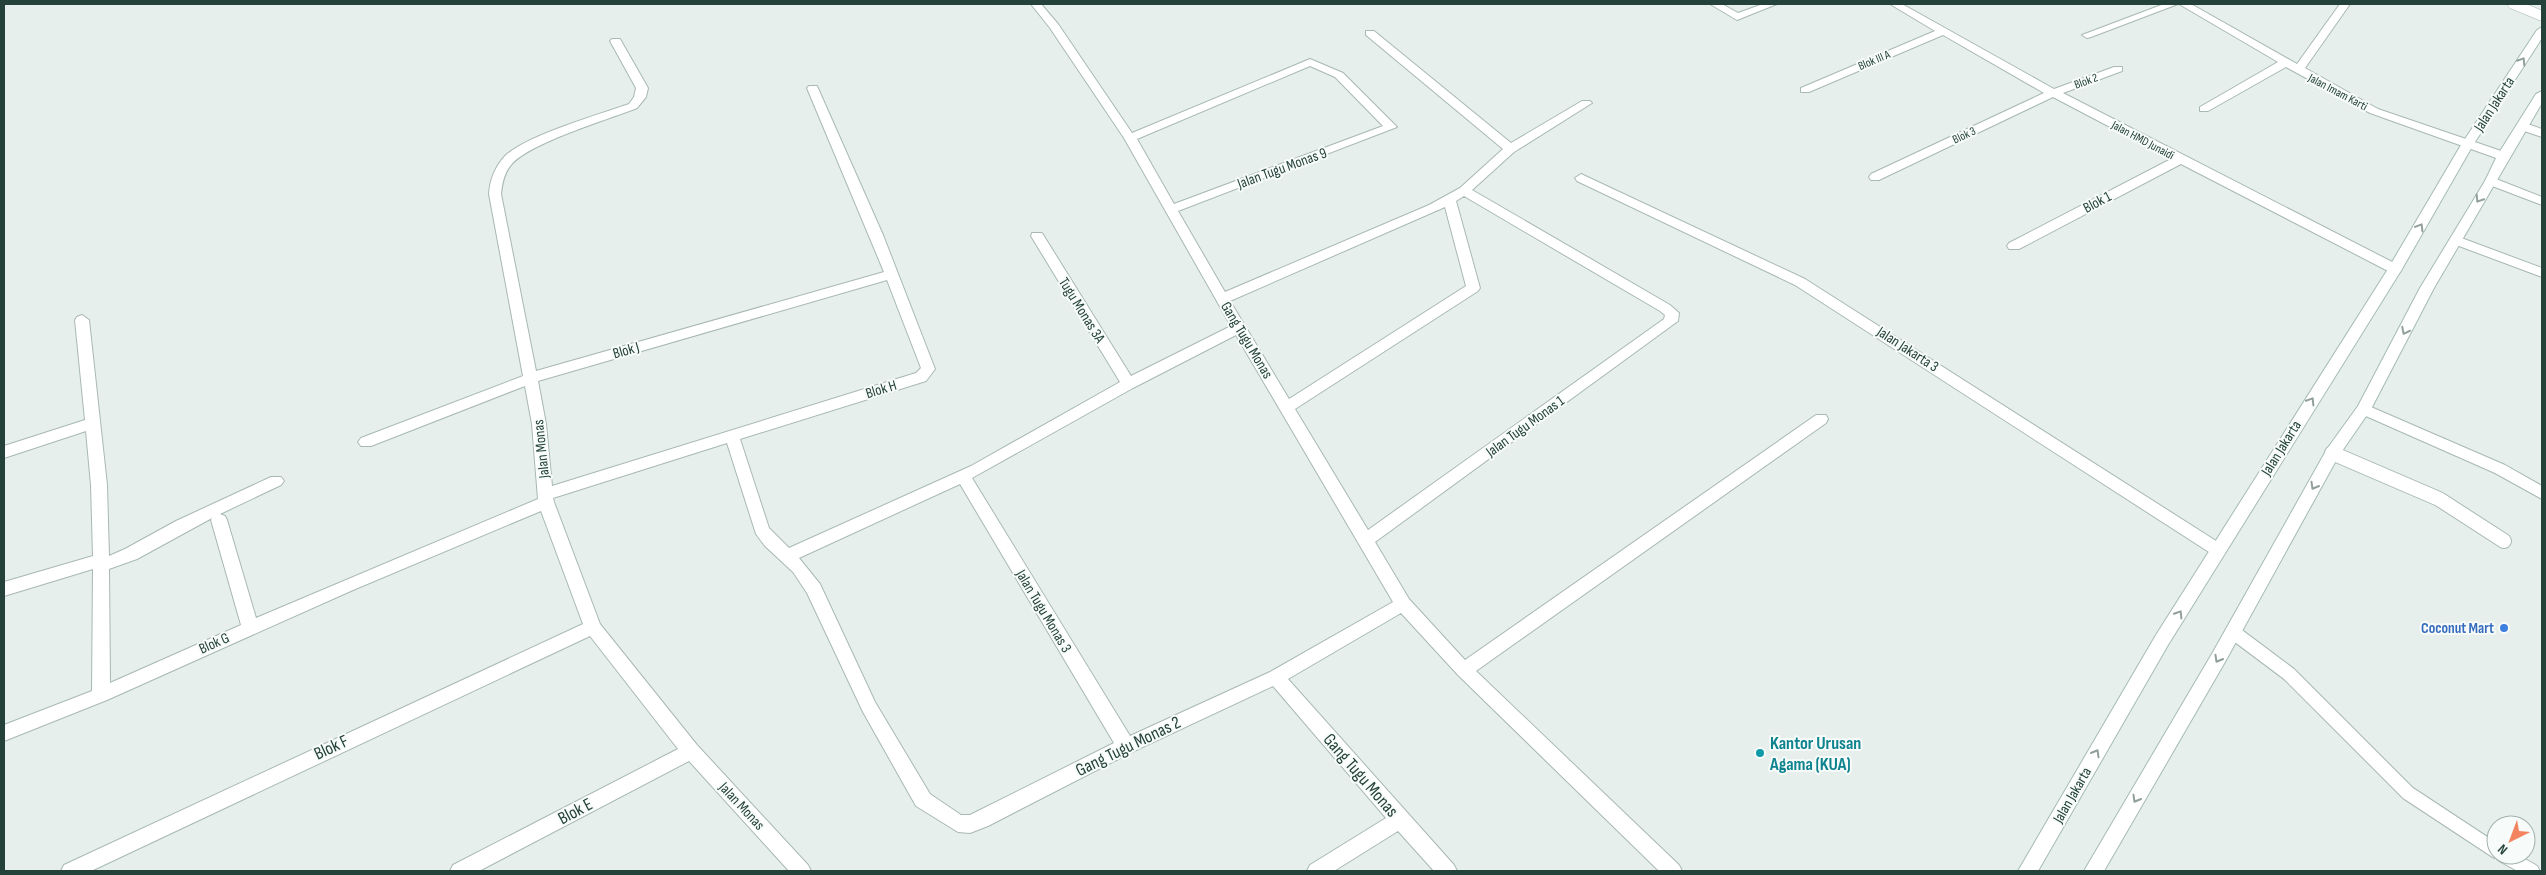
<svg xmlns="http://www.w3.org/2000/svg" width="2546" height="875" viewBox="0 0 2546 875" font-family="'Sofia Sans Condensed',sans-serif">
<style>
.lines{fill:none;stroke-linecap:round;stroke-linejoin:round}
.service-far1-casing{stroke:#a8b8b2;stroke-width:11}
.service-casing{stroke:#a8b8b2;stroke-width:16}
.minor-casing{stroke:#a8b8b2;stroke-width:2}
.secondary-casing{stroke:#a4bbb3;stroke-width:2}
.service-far1{stroke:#fff;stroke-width:10}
.service{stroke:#fff;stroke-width:14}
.minor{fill:#fff;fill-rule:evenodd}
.secondary{fill:#fff;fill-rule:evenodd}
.oneway{stroke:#92a09c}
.shop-dot{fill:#3f7fe0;stroke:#f7fbf9;stroke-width:2}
.culture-dot{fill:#0f9aa8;stroke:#f7fbf9;stroke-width:2}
.labels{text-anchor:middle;stroke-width:4;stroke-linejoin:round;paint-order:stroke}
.far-street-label{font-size:12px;fill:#24423a;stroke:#f7fbf9}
.street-label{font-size:15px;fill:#24423a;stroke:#f7fbf9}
.shop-label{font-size:15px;font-weight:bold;fill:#366cbe;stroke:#f7fbf9;text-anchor:end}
.near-culture-label{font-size:18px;font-weight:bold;fill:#0d838f;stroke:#f7fbf9;text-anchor:start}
.near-street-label{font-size:18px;fill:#24423a;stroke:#f7fbf9}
</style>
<rect width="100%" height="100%" fill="#e6efeb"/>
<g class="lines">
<!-- service-far1 casing -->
<g class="service-far1-casing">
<path id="service-far1" d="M2513,4L2542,16"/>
</g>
<!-- service casing -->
<g class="service-casing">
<path id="service" d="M2332,453L2439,499L2504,541
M2233,632L2289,674L2408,793L2496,851
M2503,855L2532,871"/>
</g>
<!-- minor casing -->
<g class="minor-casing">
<path id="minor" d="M1031,4H1041L1058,24L1132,133L1310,59L1343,73L1397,127L1178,211L1225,292L1429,205L1460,188L1503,149L1366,35V31H1374L1511,143L1582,101H1590L1592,103L1514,152L1472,190L1670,305L1679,313L1678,321L1375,542L1409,599L1465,660L1816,415H1826L1828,419L1826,423L1476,671L1679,865L1682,871H1659L1458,675L1401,613L1288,679L1454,865L1457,871H1434L1398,831L1334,871H1307L1310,865L1386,818L1273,686L1132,752L988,826L970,833L958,832L916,806L863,712L807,593L793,572L765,546L756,534L727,443L553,498L554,502L600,624L697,745L808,865L811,871H789L689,761L479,871H450L453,865L678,749L590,636L91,871H61L64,865L583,624L541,511L353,590L107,700L4,741V725L92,691L93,569L4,596V582L93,556L91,485L86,431L4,458V446L85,420L75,320L77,317L82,315L89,320L107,485L109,556L125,549L176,521L271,477H281L284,481L281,485L220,514L225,516L227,520L256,618L538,499L532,424L525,386L371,446H361L358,442L361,438L523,376L489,194C490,179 495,167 505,156C527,135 598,115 629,104L634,97L636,88L610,41L612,39H620L648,88L646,97L637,108C607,120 529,143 511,165C504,173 502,184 501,194L536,371L884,272L807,88L809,86H817L883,235L935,369L926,381L740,439L769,528L789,548L971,466L1120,382L1031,236L1032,233H1042L1131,376L1231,326L1124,138L1050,28ZM1310,66L1335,77L1383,126L1174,204L1137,139ZM1464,196L1660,311L1665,315L1664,319L1368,530L1295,409L1478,291L1480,288L1456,201ZM1445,207L1466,286L1289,399L1230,301ZM887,280L921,368L916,373L552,486L546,424L538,381ZM1236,335L1393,602L1270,672L1130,736L972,478L1133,388ZM960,484L1114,743L970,815H961L930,794L875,702L820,584L799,558ZM212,518L211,520L241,625L110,683L109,569L137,559Z
M1710,4H1722L1738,13L1763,4H1777L1737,20Z
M1890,4H1902L2054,89L2114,67H2122V71L2063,93L2400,266L2402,269L2400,272H2390L2181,164L2019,249H2009L2007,246L2009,243L2171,159L2053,97L1879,180H1871L1869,177L1871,174L2044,93L1943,35L1809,92H1801V88L1935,31Z
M2164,4H2178L2091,37L2087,38L2082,35Z
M2179,4H2191L2297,64L2340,4H2350L2305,68L2378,109L2507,153L2509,156L2503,160L2499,159L2370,113L2286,67L2208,111H2200V107L2278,62Z
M2522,122L2542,129V137L2518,129V123Z
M1581,174L1805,279L2224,546L2226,550L2224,554L2218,556L2212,554L1795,285L1577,181L1575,178Z
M2491,177L2542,197V205L2487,184L2485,181L2487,178Z
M2456,236L2542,268V277L2451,243L2449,240Z
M2364,404L2505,465L2542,486V499L2495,473L2359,413L2357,409Z"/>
</g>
<!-- secondary casing -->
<g class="secondary-casing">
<path id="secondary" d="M2542,27V38L2473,145L2402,269L2168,645L2038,871H2018L2156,635L2388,269L2461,145L2537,30Z
M2542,91V103L2434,288L2371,409L2338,457L2225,662L2104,871H2084L2213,652L2327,449L2358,406L2420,288L2485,181L2497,156L2536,94Z"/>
</g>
<!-- service-far1 -->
<use href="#service-far1" class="service-far1"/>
<!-- service -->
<use href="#service" class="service"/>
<!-- minor -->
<use href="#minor" class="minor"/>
<!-- secondary -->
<use href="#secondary" class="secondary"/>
</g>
<!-- one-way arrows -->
<defs><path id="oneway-chevron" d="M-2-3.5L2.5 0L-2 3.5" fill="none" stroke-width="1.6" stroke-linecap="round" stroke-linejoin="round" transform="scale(1.25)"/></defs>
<g class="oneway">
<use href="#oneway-chevron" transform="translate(2522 61) rotate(-57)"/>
<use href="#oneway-chevron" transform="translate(2479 199) rotate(123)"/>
<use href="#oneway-chevron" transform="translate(2420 227) rotate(-59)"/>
<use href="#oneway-chevron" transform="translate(2405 331) rotate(117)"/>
<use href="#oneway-chevron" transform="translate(2311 401) rotate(-58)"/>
<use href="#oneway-chevron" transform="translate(2314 486) rotate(120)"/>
<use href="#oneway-chevron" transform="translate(2179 614) rotate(-58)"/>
<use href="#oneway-chevron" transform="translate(2218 659) rotate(120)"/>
<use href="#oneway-chevron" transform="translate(2096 753) rotate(-60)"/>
<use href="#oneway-chevron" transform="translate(2136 799) rotate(120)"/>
</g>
<!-- markers -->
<circle class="shop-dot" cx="2504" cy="628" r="5"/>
<circle class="culture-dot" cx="1760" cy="753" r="5"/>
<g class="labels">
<!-- far-street labels -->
<g class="far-street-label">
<text transform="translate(1874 60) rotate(-23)" y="4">Blok III A</text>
<text transform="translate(2086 81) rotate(-20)" y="4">Blok 2</text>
<text transform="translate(2338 92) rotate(28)" y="4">Jalan Imam Karti</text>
<text transform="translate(1964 135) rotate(-25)" y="4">Blok 3</text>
<text transform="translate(2143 140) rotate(28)" y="4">Jalan HMD Junaidi</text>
</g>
<!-- street labels -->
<g class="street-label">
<text transform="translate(2494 104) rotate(-57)" y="5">Jalan Jakarta</text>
<text transform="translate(1282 168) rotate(-20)" y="5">Jalan Tugu Monas 9</text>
<text transform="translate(2097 202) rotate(-28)" y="5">Blok 1</text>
<text transform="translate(1082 310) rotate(58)" y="5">Tugu Monas 3A</text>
<text transform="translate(1247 340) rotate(59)" y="5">Gang Tugu Monas</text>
<text transform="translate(1908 349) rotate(33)" y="5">Jalan Jakarta 3</text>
<text transform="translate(626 350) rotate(-16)" y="5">Blok J</text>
<text transform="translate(881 389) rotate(-17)" y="5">Blok H</text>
<text transform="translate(1525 426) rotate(-36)" y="5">Jalan Tugu Monas 1</text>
<text transform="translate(2281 448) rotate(-58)" y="5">Jalan Jakarta</text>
<text transform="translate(541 449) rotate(-96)" y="5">Jalan Monas</text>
<text transform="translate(1044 611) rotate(59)" y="5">Jalan Tugu Monas 3</text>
<text transform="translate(214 643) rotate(-24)" y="5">Blok G</text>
<text transform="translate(2072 795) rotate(-60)" y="5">Jalan Jakarta</text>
<text transform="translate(742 806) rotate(47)" y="5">Jalan Monas</text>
</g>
<!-- shop labels -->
<g class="shop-label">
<text x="2494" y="633">Coconut Mart</text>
</g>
<!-- near-culture labels -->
<g class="near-culture-label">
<text x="1770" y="749">Kantor Urusan<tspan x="1770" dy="21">Agama (KUA)</tspan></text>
</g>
<!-- near-street labels -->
<g class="near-street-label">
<text transform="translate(1128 746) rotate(-26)" y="6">Gang Tugu Monas 2</text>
<text transform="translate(331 747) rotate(-25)" y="6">Blok F</text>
<text transform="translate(1361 775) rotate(49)" y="6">Gang Tugu Monas</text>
<text transform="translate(575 811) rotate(-28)" y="6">Blok E</text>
</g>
</g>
<!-- border -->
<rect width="2546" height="875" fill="none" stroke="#24423a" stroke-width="10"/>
<!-- north arrow -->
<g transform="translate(2511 840) rotate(222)"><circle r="24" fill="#f7fbf9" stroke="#a3b1ad"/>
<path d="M0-4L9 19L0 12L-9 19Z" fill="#f4845f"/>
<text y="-8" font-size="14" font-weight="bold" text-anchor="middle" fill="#24423a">N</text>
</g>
</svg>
